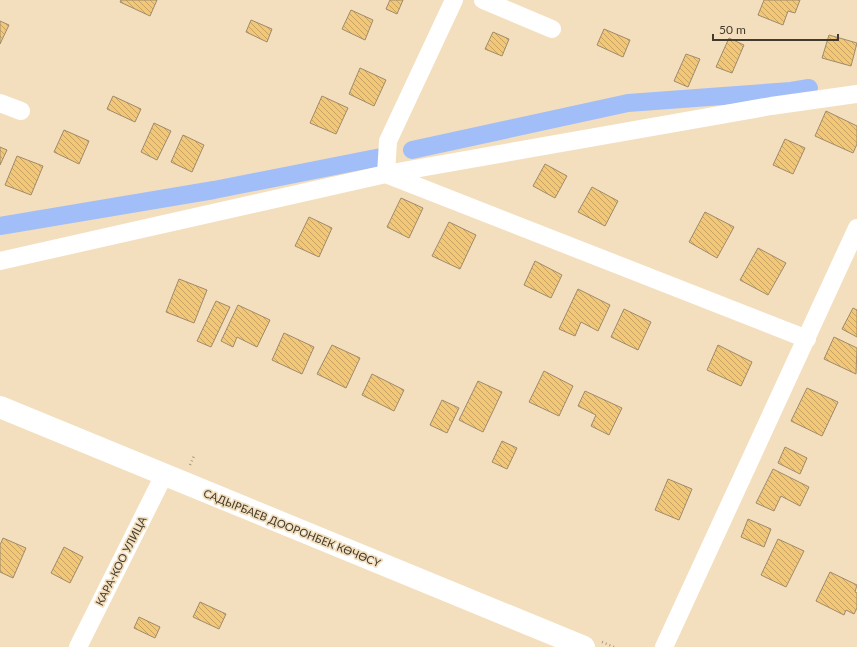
<svg xmlns="http://www.w3.org/2000/svg" width="857" height="647" viewBox="0 0 857 647" font-family="Lato,sans-serif">
<style>
.lines{fill:none;stroke-linecap:round;stroke-linejoin:round}
.canal{stroke:#a2bef8;stroke-width:18}
.building{fill:url(#building-back-hatch);stroke:#9e8b6c}
.path{stroke:#a7997f;stroke-width:2.5;stroke-dasharray:1 3;stroke-linecap:butt}
.street{stroke:#fff;stroke-width:18}
.secondary{stroke:#fff;stroke-width:22}
.labels{text-anchor:middle;stroke-width:3.5;stroke-linejoin:round;paint-order:stroke}
.street-label{font-size:11px;fill:#423a2c;stroke:#f3dfbd}
</style>
<defs>
<pattern id="building-back-hatch" width="6" height="6" patternUnits="userSpaceOnUse"><rect width="6" height="6" fill="#f3c778"/><path d="M-1 5l2 2M0 0l6 6M5-1l2 2" fill="none" stroke="#c6a363"/></pattern>
</defs>
<rect width="100%" height="100%" fill="#f3dfbd"/>
<g class="lines">
<!-- canal -->
<path class="canal" d="M412,150L628,103L791,91L809,88
M0,226L214,190L381,157"/>
</g>
<!-- building -->
<path class="building" d="M121,0H157L150,16L120,2Z
M390,0H403L397,14L386,9Z
M764,0H800L795,13L788,11L783,25L758,15Z
M351,10L373,20L365,40L342,29Z
M251,20L272,29L267,42L246,32Z
M0,21L9,25L0,44Z
M604,29L630,40L623,57L597,45Z
M493,32L509,39L502,56L485,49Z
M829,35L857,43L851,66L822,58Z
M729,38L744,45L732,73L716,67Z
M686,54L700,59L688,87L674,81Z
M360,68L386,80L374,106L349,94Z
M113,96L141,109L135,122L107,109Z
M322,96L348,108L336,134L310,123Z
M826,111L857,126V144L853,153L815,136Z
M154,123L171,131L157,160L141,152Z
M64,130L89,141L79,164L54,152Z
M183,135L204,145L192,172L171,162Z
M785,139L805,148L793,174L773,165Z
M0,147L7,150L0,165Z
M17,156L43,166L31,195L5,185Z
M545,164L567,176L555,198L533,186Z
M592,187L618,201L605,226L578,212Z
M401,198L423,208L409,238L387,227Z
M705,212L734,227L717,258L689,242Z
M309,217L332,228L319,257L295,246Z
M449,222L476,235L460,269L432,256Z
M758,248L786,263L768,295L740,280Z
M535,261L562,275L551,298L524,285Z
M179,279L207,290L194,323L166,312Z
M578,289L610,305L598,331L581,322L575,336L559,329Z
M216,301L230,307L211,347L197,341Z
M238,305L270,320L257,347L237,337L233,347L221,341Z
M853,308L857,310V337L842,329Z
M624,309L651,322L638,350L611,337Z
M284,333L314,347L302,374L272,360Z
M834,337L857,348L856,374L824,359Z
M332,345L360,358L346,388L317,374Z
M718,345L752,362L741,386L707,370Z
M544,371L573,386L559,416L529,402Z
M372,374L404,390L394,411L362,395Z
M478,381L502,392L483,432L459,420Z
M807,388L838,402L822,436L791,421Z
M585,391L622,408L609,435L591,426L596,415L578,406Z
M442,400L459,408L447,433L430,425Z
M502,441L517,448L507,469L492,462Z
M785,447L807,458L800,474L778,463Z
M773,469L809,487L800,506L781,496L774,511L756,503Z
M668,479L692,489L679,520L655,510Z
M748,519L771,529L764,547L741,537Z
M3,538L26,548L13,578L0,572V545Z
M778,539L804,551L786,587L761,575Z
M64,547L83,557L70,583L51,573Z
M830,572L857,585L855,592L857,593V608L854,614L846,610L844,615L816,601Z
M200,602L226,614L219,629L193,617Z
M139,617L160,627L155,638L134,628Z"/>
<g class="lines">
<!-- path -->
<path class="path" d="M190,465L194,456
M602,642L614,647"/>
<!-- street -->
<path class="street" d="M454,0L388,141L386,174L807,339
M483,0L552,29
M0,103L21,111
M0,261L386,174L771,106L857,94
M78,647L164,475
M664,647L857,228"/>
<!-- secondary -->
<path class="secondary" d="M0,407L584,647"/>
</g>
<g class="labels">
<!-- street labels -->
<g class="street-label">
<text transform="translate(292 528) rotate(22)" y="4">САДЫРБАЕВ ДООРОНБЕК КӨЧӨСҮ</text>
<text transform="translate(121 561) rotate(-63)" y="4">КАРА-КОО УЛИЦА</text>
</g>
</g>
<!-- scale -->
<path d="M713 34v6h125v-6" fill="none" stroke="#423a2c" stroke-width="2"/>
<text x="719" y="34" font-size="12" fill="#423a2c" stroke="#f3dfbd" stroke-width="3" paint-order="stroke">50 m</text>
</svg>
